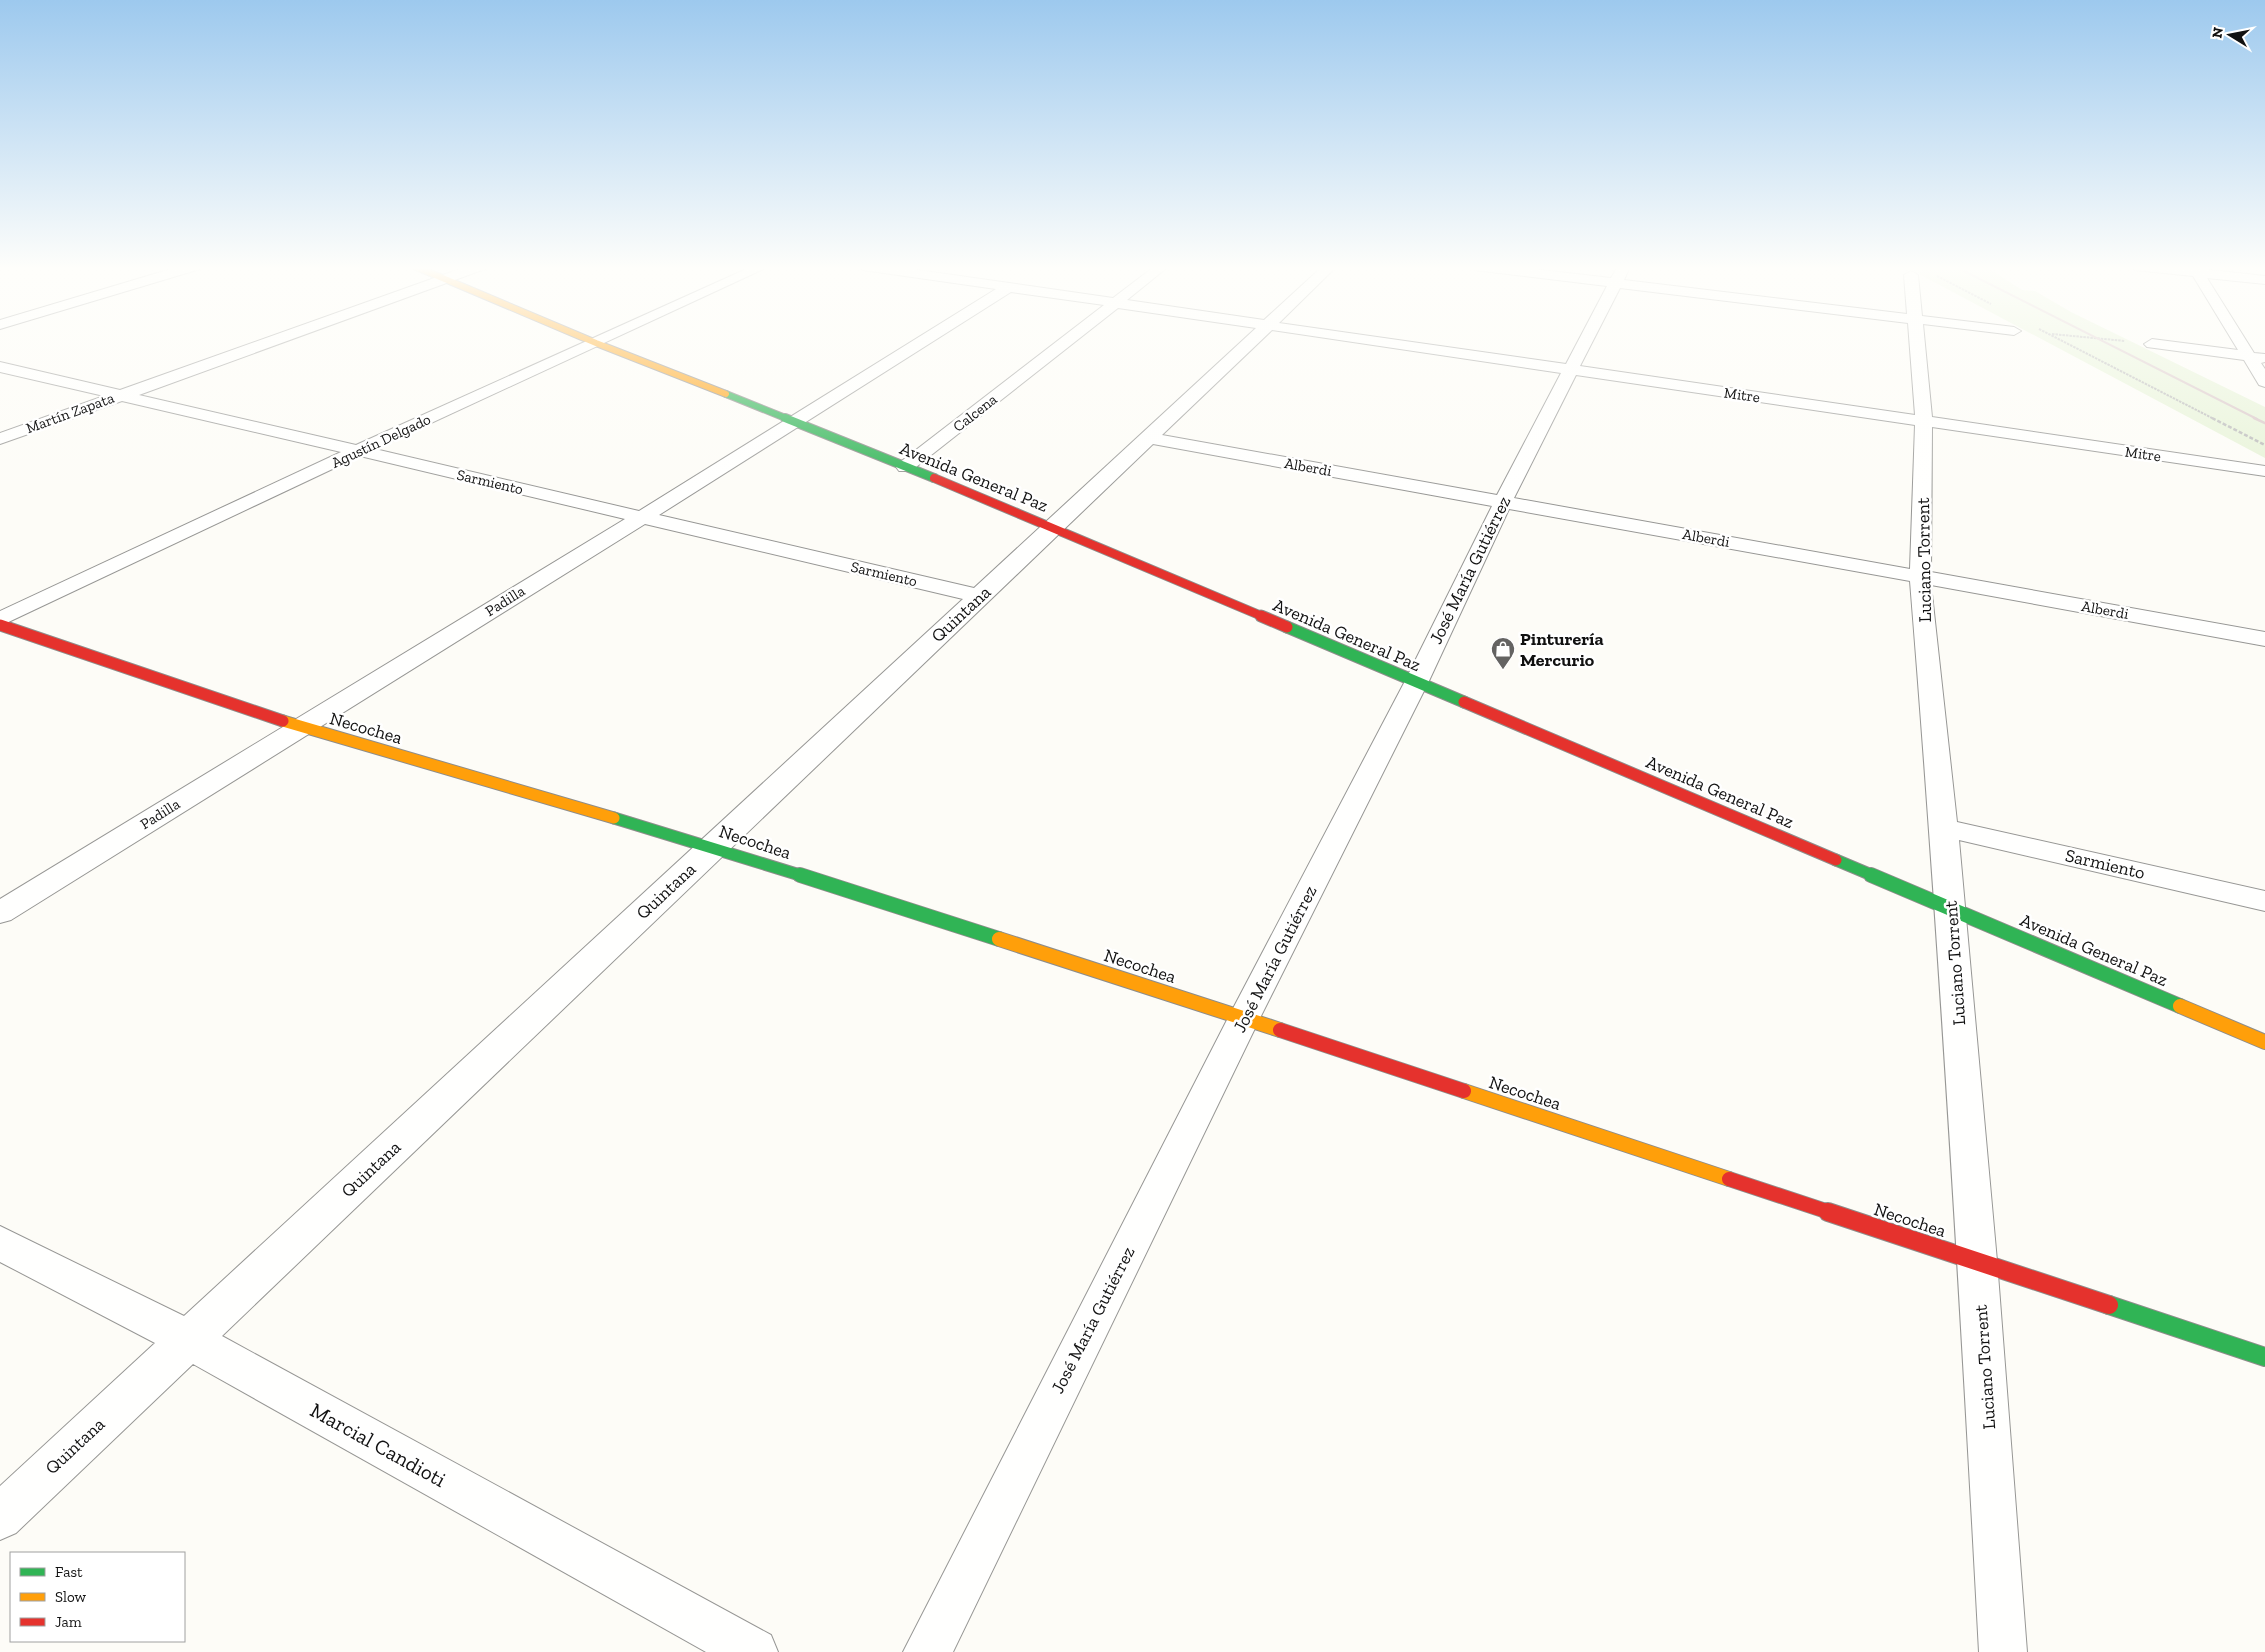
<svg xmlns="http://www.w3.org/2000/svg" width="2265" height="1652" viewBox="0 0 2265 1652" font-family="'Zilla Slab',serif">
<style>
.green{fill:#e7f3d7}
.lines{fill:none;stroke-linecap:round;stroke-linejoin:round}
.street-casing{stroke:#979795;stroke-width:2}
.fast-far4-casing{stroke:#8e8d8b;stroke-width:8}
.fast-far3-casing{stroke:#8e8d8b;stroke-width:10}
.fast-far2-casing{stroke:#8e8d8b;stroke-width:13}
.fast-far1-casing{stroke:#8e8d8b;stroke-width:16}
.fast-casing{stroke:#8e8d8b;stroke-width:20}
.slow-far2-casing{stroke:#8e8d8b;stroke-width:8}
.slow-far1-casing{stroke:#8e8d8b;stroke-width:13}
.slow-casing{stroke:#8e8d8b;stroke-width:16}
.jam-far3-casing{stroke:#8e8d8b;stroke-width:10}
.jam-far2-casing{stroke:#8e8d8b;stroke-width:13}
.jam-far1-casing{stroke:#8e8d8b;stroke-width:16}
.jam-casing{stroke:#8e8d8b;stroke-width:20}
.path-far1{stroke:#b9b9b8;stroke-width:2;stroke-dasharray:2.5 1;stroke-linecap:butt}
.path{stroke:#b9b9b8;stroke-width:2.5;stroke-dasharray:4 2;stroke-linecap:butt}
.street{fill:#fffffe;fill-rule:evenodd}
.fast-far4{stroke:#30b455;stroke-width:6}
.fast-far3{stroke:#30b455;stroke-width:8}
.fast-far2{stroke:#30b455;stroke-width:11}
.fast-far1{stroke:#30b455;stroke-width:14}
.fast{stroke:#30b455;stroke-width:18}
.slow-far2{stroke:#ff9f0a;stroke-width:6}
.slow-far1{stroke:#ff9f0a;stroke-width:11}
.slow{stroke:#ff9f0a;stroke-width:14}
.jam-far3{stroke:#e5322d;stroke-width:8}
.jam-far2{stroke:#e5322d;stroke-width:11}
.jam-far1{stroke:#e5322d;stroke-width:14}
.jam{stroke:#e5322d;stroke-width:18}
.rail-far1{stroke:#d9c6c7;stroke-width:2}
.rail{stroke:#d9c6c7;stroke-width:2.5}
.labels{text-anchor:middle;stroke-width:5;stroke-linejoin:round;paint-order:stroke}
.far-street-label{font-size:15px;fill:#111;stroke:#fff}
.street-label{font-size:18px;fill:#111;stroke:#fff}
.poi-label{font-size:18px;font-weight:bold;fill:#111;stroke:#fff;text-anchor:start}
.near-street-label{font-size:21px;fill:#111;stroke:#fff}
</style>
<rect width="100%" height="100%" fill="#fdfcf7"/>
<!-- green -->
<path class="green" d="M1904,266H1985L2022,290L2035,291L2071,312L2265,407V458Z"/>
<g class="lines">
<!-- street casing -->
<g class="street-casing">
<path id="street" d="M181,266H202L200,269L0,329V320Z
M468,266H487L485,269L139,395L356,445L753,266H770L375,449L639,511L996,289L863,270L857,266H890L1113,298L1155,266H1169L1127,300L1264,320L1323,266H1337L1279,323L1566,364L1607,286L1474,270L1468,266H1506L1611,278L1618,266H1630L1624,280L1907,314L1904,275L1911,271L1918,275L1922,316L2014,327L2021,331L2014,335L1923,324L1932,417L2265,466V476L1932,427L1931,572L2265,632V646L1931,585L1957,822L2265,891V911L1959,840L1997,1261L2027,1652H1979C1960,1295 1939,938 1910,581L1509,509L1428,683L1260,1018L953,1652H903L1228,1018L1404,683L1492,506L1153,444L222,1336L771,1635L778,1652H706L193,1364L16,1533L0,1540V1486L155,1343L0,1262V1226L184,1316L963,599L645,524L11,920L0,923V899L625,519L360,456L0,626V611L341,452L122,401L0,444V433L104,396L0,372V362L120,390ZM1620,288L1908,323L1915,415L1580,366ZM1011,292L1104,305L899,463L896,467L899,471H911L1118,308L1256,328L974,588L659,515ZM1272,330L1561,373L1497,495L1162,435ZM1576,375L1915,425L1910,569L1514,498Z
M2128,266H2199L2202,269L2265,276V284L2207,278L2254,353L2265,354V362L2261,363L2265,369V387L2259,385L2244,360L2147,347L2144,344L2152,339L2238,350L2193,276L2135,270Z"/>
</g>
<!-- fast-far4 casing -->
<g class="fast-far4-casing">
<path id="fast-far4" d="M726,394L788,419"/>
</g>
<!-- fast-far3 casing -->
<g class="fast-far3-casing">
<path id="fast-far3" d="M785,418L934,478"/>
</g>
<!-- fast-far2 casing -->
<g class="fast-far2-casing">
<path id="fast-far2" d="M1287,627L1464,702
M614,818L803,876
M1836,860L1874,876"/>
</g>
<!-- fast-far1 casing -->
<g class="fast-far1-casing">
<path id="fast-far1" d="M800,875L999,939
M1871,875L2180,1006"/>
</g>
<!-- fast casing -->
<g class="fast-casing">
<path id="fast" d="M2109,1305L2265,1357"/>
</g>
<!-- slow-far2 casing -->
<g class="slow-far2-casing">
<path id="slow-far2" d="M414,266L596,343L726,394"/>
</g>
<!-- slow-far1 casing -->
<g class="slow-far1-casing">
<path id="slow-far1" d="M283,721L614,818"/>
</g>
<!-- slow casing -->
<g class="slow-casing">
<path id="slow" d="M999,939L1280,1030
M2180,1006L2265,1042
M1464,1091L1729,1179"/>
</g>
<!-- jam-far3 casing -->
<g class="jam-far3-casing">
<path id="jam-far3" d="M934,478L1264,617"/>
</g>
<!-- jam-far2 casing -->
<g class="jam-far2-casing">
<path id="jam-far2" d="M1261,616L1287,627
M0,625L283,721
M1464,702L1836,860"/>
</g>
<!-- jam-far1 casing -->
<g class="jam-far1-casing">
<path id="jam-far1" d="M1280,1030L1464,1091
M1729,1179L1832,1213"/>
</g>
<!-- jam casing -->
<g class="jam-casing">
<path id="jam" d="M1828,1212L2109,1305"/>
</g>
<!-- path-far1 -->
<path class="path-far1" d="M1937,276L1991,304
M2039,329L2214,419
M2052,334L2125,341"/>
<!-- path -->
<path class="path" d="M2212,418L2265,445"/>
<!-- street -->
<use href="#street" class="street"/>
<!-- fast-far4 -->
<use href="#fast-far4" class="fast-far4"/>
<!-- fast-far3 -->
<use href="#fast-far3" class="fast-far3"/>
<!-- fast-far2 -->
<use href="#fast-far2" class="fast-far2"/>
<!-- fast-far1 -->
<use href="#fast-far1" class="fast-far1"/>
<!-- fast -->
<use href="#fast" class="fast"/>
<!-- slow-far2 -->
<use href="#slow-far2" class="slow-far2"/>
<!-- slow-far1 -->
<use href="#slow-far1" class="slow-far1"/>
<!-- slow -->
<use href="#slow" class="slow"/>
<!-- jam-far3 -->
<use href="#jam-far3" class="jam-far3"/>
<!-- jam-far2 -->
<use href="#jam-far2" class="jam-far2"/>
<!-- jam-far1 -->
<use href="#jam-far1" class="jam-far1"/>
<!-- jam -->
<use href="#jam" class="jam"/>
<!-- rail-far1 -->
<path class="rail-far1" d="M1954,266L2257,419"/>
<!-- rail -->
<path class="rail" d="M2254,418L2265,423"/>
</g>
<!-- sky -->
<linearGradient id="sky" x2="0" y2="1"><stop stop-color="#9dc9ee"/><stop offset="0.54" stop-color="#fefefb"/><stop offset="1" stop-color="#fefefb" stop-opacity="0"/></linearGradient>
<rect width="2265" height="497" fill="url(#sky)"/>
<!-- icons -->
<defs>
<g id="shop-pin" transform="scale(1.25)"><path d="M0 17L-7.5 6A9.5 9.5 0 1 1 7.5 6Z" fill="#646362" stroke="#fff"/><path d="M-5-2.5h2.3a2.7 3.5 0 0 1 5.4 0H5L5.5 6h-11ZM-1.5-2.5h3a1.5 2.3 0 0 0-3 0Z" fill="#fff"/></g>
</defs>
<g fill-rule="evenodd">
<use href="#shop-pin" x="1503" y="649"/>
</g>
<g class="labels">
<!-- far-street labels -->
<g class="far-street-label">
<text transform="translate(1742 395) rotate(8)" y="5">Mitre</text>
<text transform="translate(70 413) rotate(-20)" y="5">Martín Zapata</text>
<text transform="translate(975 413) rotate(-38)" y="5">Calcena</text>
<text transform="translate(381 441) rotate(-25)" y="5">Agustín Delgado</text>
<text transform="translate(2143 454) rotate(8)" y="5">Mitre</text>
<text transform="translate(1308 467) rotate(10)" y="5">Alberdi</text>
<text transform="translate(490 482) rotate(13)" y="5">Sarmiento</text>
<text transform="translate(1706 538) rotate(10)" y="5">Alberdi</text>
<text transform="translate(884 574) rotate(13)" y="5">Sarmiento</text>
<text transform="translate(505 601) rotate(-32)" y="5">Padilla</text>
<text transform="translate(2105 610) rotate(10)" y="5">Alberdi</text>
<text transform="translate(160 814) rotate(-32)" y="5">Padilla</text>
</g>
<!-- street labels -->
<g class="street-label">
<text transform="translate(974 477) rotate(22)" y="6">Avenida General Paz</text>
<text transform="translate(1924 560) rotate(-91)" y="6">Luciano Torrent</text>
<text transform="translate(1470 570) rotate(-64)" y="6">José María Gutiérrez</text>
<text transform="translate(961 614) rotate(-43)" y="6">Quintana</text>
<text transform="translate(1347 635) rotate(23)" y="6">Avenida General Paz</text>
<text transform="translate(366 728) rotate(16)" y="6">Necochea</text>
<text transform="translate(1720 792) rotate(23)" y="6">Avenida General Paz</text>
<text transform="translate(755 842) rotate(18)" y="6">Necochea</text>
<text transform="translate(2105 864) rotate(13)" y="6">Sarmiento</text>
<text transform="translate(666 891) rotate(-43)" y="6">Quintana</text>
<text transform="translate(2094 950) rotate(23)" y="6">Avenida General Paz</text>
<text transform="translate(1275 959) rotate(-63)" y="6">José María Gutiérrez</text>
<text transform="translate(1955 963) rotate(-94)" y="6">Luciano Torrent</text>
<text transform="translate(1140 966) rotate(18)" y="6">Necochea</text>
<text transform="translate(1525 1093) rotate(18)" y="6">Necochea</text>
<text transform="translate(371 1169) rotate(-43)" y="6">Quintana</text>
<text transform="translate(1910 1220) rotate(18)" y="6">Necochea</text>
<text transform="translate(1093 1320) rotate(-63)" y="6">José María Gutiérrez</text>
<text transform="translate(1985 1367) rotate(-94)" y="6">Luciano Torrent</text>
<text transform="translate(75 1446) rotate(-43)" y="6">Quintana</text>
</g>
<!-- poi labels -->
<g class="poi-label">
<text x="1520" y="645">Pinturería<tspan x="1520" dy="21">Mercurio</tspan></text>
</g>
<!-- near-street labels -->
<g class="near-street-label">
<text transform="translate(378 1445) rotate(29)" y="7">Marcial Candioti</text>
</g>
</g>
<!-- legend -->
<rect x="10" y="1552" width="175" height="90" fill="#ffffff" stroke="#a0a0a0"/>
<rect x="20" y="1568" width="25" height="8" fill="#30b455" stroke="#a0a0a0"/>
<text x="55" y="1577" font-size="15" fill="#111111">Fast</text>
<rect x="20" y="1593" width="25" height="8" fill="#ff9f0a" stroke="#a0a0a0"/>
<text x="55" y="1602" font-size="15" fill="#111111">Slow</text>
<rect x="20" y="1618" width="25" height="8" fill="#e5322d" stroke="#a0a0a0"/>
<text x="55" y="1627" font-size="15" fill="#111111">Jam</text>
<!-- north arrow -->
<g transform="translate(2230 35) rotate(280)" stroke="#ffffff" stroke-width="4" paint-order="stroke">
<path d="M0-4L9 19L0 12L-9 19Z" fill="#111111"/>
<text y="-8" font-size="14" font-weight="bold" text-anchor="middle" fill="#111111">N</text>
</g>
</svg>
